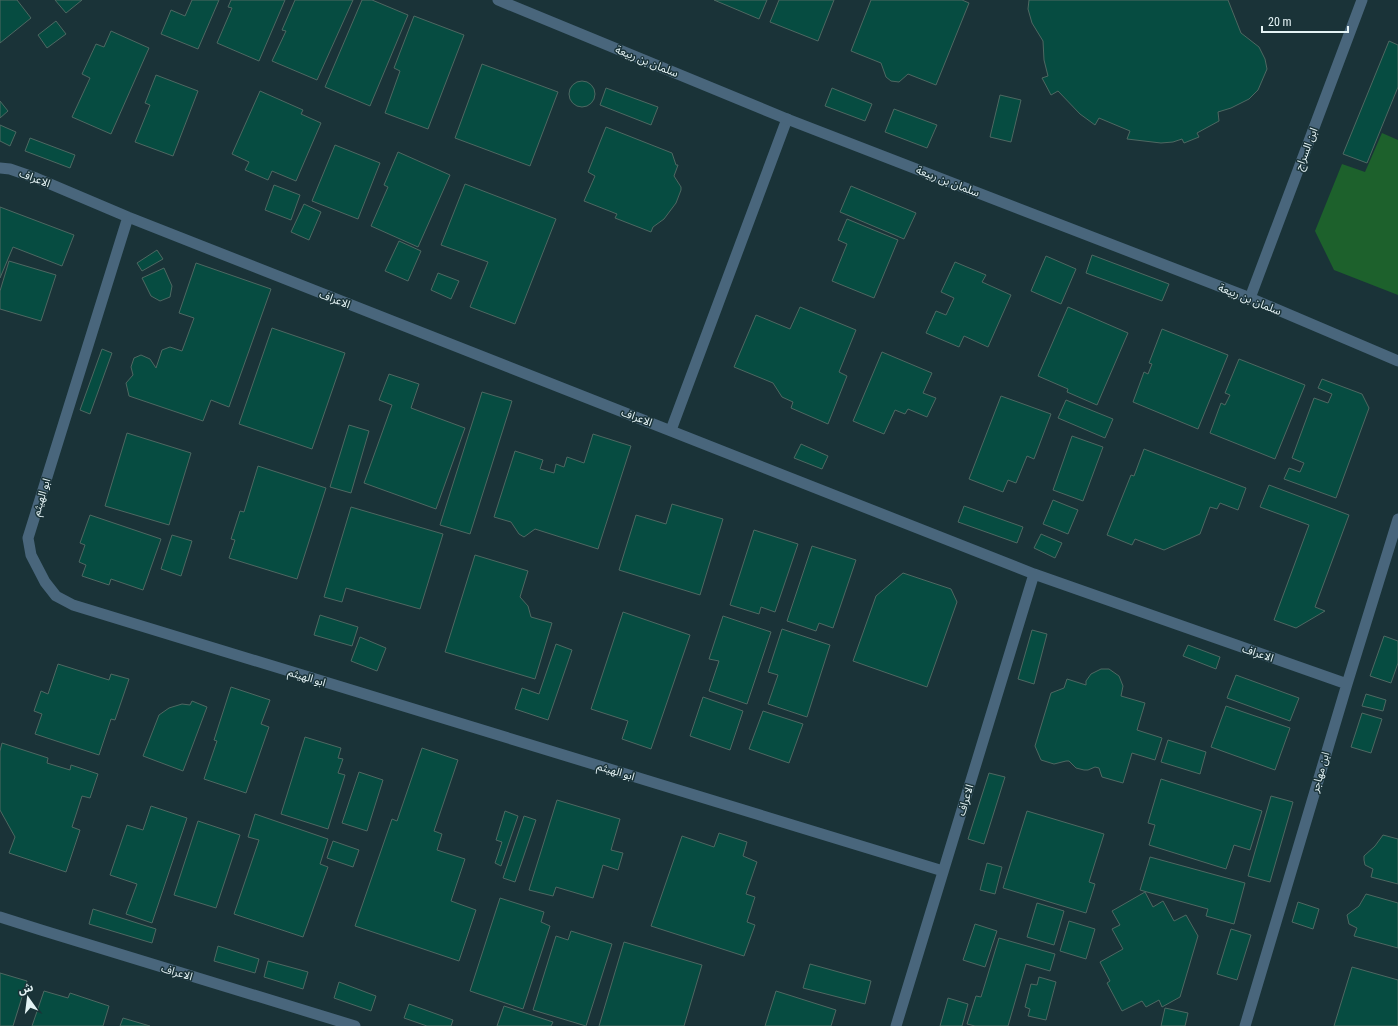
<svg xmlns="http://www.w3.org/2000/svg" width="1398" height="1026" viewBox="0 0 1398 1026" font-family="'Roboto Condensed','Noto Sans Arabic',sans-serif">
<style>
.green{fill:#1d612c}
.building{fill:#064c41;stroke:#4e6862}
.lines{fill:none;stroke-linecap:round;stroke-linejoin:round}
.minor{stroke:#49667c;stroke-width:11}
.tertiary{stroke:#49667c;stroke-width:11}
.labels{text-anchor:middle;stroke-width:3;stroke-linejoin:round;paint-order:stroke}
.street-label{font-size:11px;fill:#e4f3f5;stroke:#1a3338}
</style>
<rect width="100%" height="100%" fill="#1a3338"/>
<!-- green -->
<path class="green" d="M1382,133L1398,140V295L1334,270L1315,231L1342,164L1365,172Z"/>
<!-- building -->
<path class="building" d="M0,0H17L31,18L0,43Z
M55,0H82L66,13Z
M192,0H219L198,49L161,34L171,10L185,16Z
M231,0H285L259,61L217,43L232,8L228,7Z
M295,0H353L317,80L272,61L286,31L282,30Z
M362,0H372L408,15L370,106L325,87Z
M714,0H767L759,19Z
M779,0H834L818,41L770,22Z
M871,0H962L969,3L936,85L908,74L899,82L891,81L886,77L881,63L851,51Z
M1029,0H1228L1241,33L1259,47L1265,59L1267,69L1258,90L1249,99L1231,108L1218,112L1219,121L1197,133L1199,137L1184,143L1182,139L1173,142L1161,143L1127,139L1130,131L1099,118L1095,125L1080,114L1058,91L1051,95L1042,78L1048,76L1044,60L1043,41L1032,23L1028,9Z
M414,16L464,35L428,129L385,113L400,71L394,68Z
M56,21L66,34L47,48L38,35Z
M111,31L149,48L111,134L72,117L90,78L82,74L96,44L104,47Z
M1389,41L1398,45V87L1367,163L1343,154Z
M482,64L558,92L530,166L455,138Z
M156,75L198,91L173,156L135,142L150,105L145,103Z
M569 94a13 13 0 1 1 26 0a13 13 0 1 1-26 0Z
M606,88L658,107L651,125L600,105Z
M832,88L872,104L865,121L825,106Z
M260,91L303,110L301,114L321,123L296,181L272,171L268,180L245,170L249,162L232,154Z
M1000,95L1021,100L1011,142L990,137Z
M0,101L8,111L0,118Z
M894,109L937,125L927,148L885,132Z
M0,125L16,132L10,146L0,141Z
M606,127L672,153L676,165H678L674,176L681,187V190L676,203L664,219L653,227L651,232L615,218L617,214L584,201L595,176L588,172Z
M30,138L75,155L70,168L25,151Z
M335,145L380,163L358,219L312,201Z
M398,152L450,175L418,247L371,226L388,187L384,185Z
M465,184L556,219L515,324L470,307L488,262L441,245Z
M274,185L300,195L291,220L265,210Z
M851,186L916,213L904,239L840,212Z
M304,204L321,212L309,240L291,232Z
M0,207L74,235L62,266L13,247L0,278Z
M847,219L898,240L874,298L832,281L847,244L838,240Z
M399,241L421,251L408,281L385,271Z
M157,250L163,259L142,271L137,263Z
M1092,255L1169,284L1162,301L1086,273Z
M1046,256L1076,269L1061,304L1031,291Z
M9,261L56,275L41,321L0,309V291Z
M955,262L986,275L982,282L1011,295L988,347L964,336L959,347L926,333L936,311L946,315L954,298L941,292Z
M196,263L271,289L229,407L211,400L203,421L129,396L126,383L133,375L131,367L134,358L141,355L150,359L156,368L162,350L170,347L182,351L194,318L179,313Z
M164,268L172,286L170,297L160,301L151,296L142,278Z
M438,273L459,281L451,299L431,290Z
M800,307L856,330L839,372L847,376L828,424L791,408L793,402L782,397L773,383L734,367L756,315L790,329Z
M1068,307L1128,333L1097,405L1067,392L1068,389L1038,376Z
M272,328L345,353L312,449L239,424Z
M1162,329L1228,355L1198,429L1133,402L1144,372L1148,374L1152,364L1149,363Z
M102,349L112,353L90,414L80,410Z
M882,352L932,373L923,393L936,398L927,417L908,409L905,414L895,410L884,434L853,421Z
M1239,359L1305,385L1275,459L1210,433L1221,403L1225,405L1230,395L1225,393Z
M389,374L419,384L411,408L465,428L436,509L364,483L392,405L379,400Z
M1322,379L1362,394L1369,408L1336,498L1284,479L1289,468L1300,472L1304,463L1292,458L1314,398L1328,403L1332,394L1318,388Z
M482,392L512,401L470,534L440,525Z
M1001,396L1051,414L1034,459L1027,456L1016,483L1008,480L1003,492L969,479Z
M1066,400L1113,419L1105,438L1058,418Z
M349,425L369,431L351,493L330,487Z
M127,433L191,453L169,525L105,506Z
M593,434L631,446L598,549L535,529L524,537L519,534L511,522L494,517L515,451L543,460L540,469L554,473L556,464L564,467L567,457L584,463Z
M1072,436L1103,447L1083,501L1053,490Z
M801,444L828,456L822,469L794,458Z
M1144,449L1246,488L1238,510L1220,503L1217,509L1210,507L1200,534L1164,550L1135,539L1132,545L1107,535L1131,475L1134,476Z
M258,466L326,488L297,579L229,558L235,540L231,539L240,511L244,512Z
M1269,485L1349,515L1315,607L1325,611L1296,628L1274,620L1309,525L1260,507Z
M1053,500L1078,510L1068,534L1043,524Z
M672,504L723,519L700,595L619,570L636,515L666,524Z
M964,506L1023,527L1017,543L958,522Z
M351,507L443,534L420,609L346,588L342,602L324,597Z
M90,515L161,539L143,590L111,579L109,585L82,576L86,565L79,562L85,545L80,543Z
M754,530L798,544L775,612L761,607L759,614L730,605Z
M1041,534L1062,543L1055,558L1034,548Z
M172,535L192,541L181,576L161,569Z
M812,546L856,560L833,628L819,623L816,631L787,621Z
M475,555L528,571L520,597L528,606L531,617L552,623L535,679L445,652Z
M903,573L951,589L957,602L927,687L853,661L876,596Z
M623,612L690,635L651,749L622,739L628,721L591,709Z
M320,615L358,627L352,646L314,635Z
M723,616L771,632L747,704L709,691L719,661L709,659Z
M782,629L830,645L807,717L768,704L778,675L768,672Z
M1032,630L1047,634L1034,684L1018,679Z
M1384,636L1398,641V663L1391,683L1370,676Z
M360,637L386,648L377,671L351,661Z
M556,644L572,650L548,720L515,709L522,688L539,694Z
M1188,645L1220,657L1216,669L1183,656Z
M58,664L109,680L111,674L129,679L115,720L111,719L99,755L35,734L42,714L34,711L41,691L48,694Z
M1101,669H1109L1119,676L1123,686L1121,696L1145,703L1137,730L1162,738L1155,760L1132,753L1123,783L1102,777L1099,768L1095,767L1088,770H1084L1076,768L1069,761H1066L1054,764L1041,760L1035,746L1051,693L1064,688L1067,679L1086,685V681L1091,674Z
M1236,675L1299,698L1290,721L1227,698Z
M231,687L270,700L261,724L269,727L246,793L204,779L217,741L214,740Z
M1366,694L1386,700L1383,711L1362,706Z
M703,697L743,711L730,750L690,736Z
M192,701L207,707L183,771L143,756L159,715L169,708L182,704L190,705Z
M1226,706L1290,728L1275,770L1211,747Z
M763,711L803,724L789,763L749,749Z
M1362,713L1382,719L1371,753L1351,747Z
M305,737L341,748L338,758L343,759L338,773L345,775L328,829L281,814Z
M1168,740L1206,752L1200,774L1161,762Z
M2,743L48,758L47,763L70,770L71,765L98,774L90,798L82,796L72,827L80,830L66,872L9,853L15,837L0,810V751Z
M422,748L458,760L434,831L442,834L437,850L465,859L451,901L476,910L459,961L355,926L392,819L397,821Z
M359,772L383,780L367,831L342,823Z
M989,773L1005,777L984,844L968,839Z
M1161,779L1262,811L1250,850L1234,845L1226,869L1149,845L1155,825L1148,823Z
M1271,796L1293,802L1270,882L1248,876Z
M557,800L620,819L611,850L623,853L618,870L603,865L593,898L556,887L553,896L529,890Z
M151,806L187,818L152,923L126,914L137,884L110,875L127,825L143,830Z
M505,811L518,816L501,866L495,863L502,842L496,840Z
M1027,811L1104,834L1089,882L1095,884L1086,913L1003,888Z
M255,814L328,839L320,864L328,867L303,937L234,914L259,840L248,837Z
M524,816L536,820L515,882L503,878Z
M198,821L240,835L216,908L174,895Z
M719,833L747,842L743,856L757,862L746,894L755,897L747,922L755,925L744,956L651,926L682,836L714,847Z
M1383,835L1398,839V884L1371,877L1373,869L1365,865L1364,860V856L1375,846Z
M333,841L359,850L353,867L327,858Z
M1150,857L1245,883L1234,924L1206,916L1208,909L1140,890Z
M987,863L1002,867L995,894L980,890Z
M1145,892L1153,907L1163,901L1174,921L1186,915L1198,936L1180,997L1162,1007L1159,1000L1146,1007L1142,1001L1122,1011L1107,983L1110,981L1100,962L1123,949L1112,929L1120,925L1112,911Z
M1366,894L1398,903V948L1354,936L1357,928L1349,924L1347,915L1359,906Z
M500,898L544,912L541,922L550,926L523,1009L470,991Z
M1298,902L1319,909L1313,929L1292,922Z
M1037,903L1064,911L1054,945L1027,937Z
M93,909L156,929L152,943L89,924Z
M1069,921L1095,929L1086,959L1060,951Z
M975,924L997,931L985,967L963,960Z
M1231,929L1251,935L1237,980L1217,974Z
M571,931L612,944L586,1026L533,1010L556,936L568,940Z
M999,938L1055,954L1050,971L1026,964L1008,1026H975L967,1024L976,996L981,997Z
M624,942L702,965L684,1026H599Z
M218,946L259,959L255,973L214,961Z
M268,961L308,972L303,989L264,977Z
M810,964L871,981L865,1004L803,988Z
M1352,967L1398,980V1026H1334Z
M0,973L27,981L13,1026H0Z
M1039,977L1056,982L1046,1020L1028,1016L1030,1009L1025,1007L1031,984L1037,985Z
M339,982L376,996L371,1011L334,998Z
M44,991L68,998L70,993L109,1006L103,1026H32Z
M776,991L836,1010L831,1026H765Z
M948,998L968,1004L962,1026H940Z
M409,1004L453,1020L451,1026H427L404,1018Z
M504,1006L553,1022L551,1026H497Z
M1165,1008L1188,1013L1185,1026H1161Z
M123,1018L150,1026H120Z"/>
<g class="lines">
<!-- minor -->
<path class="minor" d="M0,168L10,169L36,178L128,217L1034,574L1347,684
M128,217L28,538L31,555L45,582L56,596L73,605L943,871
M1250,298L1362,0
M671,430L787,119
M0,917L41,930L355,1026
M896,1026L1034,574
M1245,1026L1347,684L1398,519"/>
<!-- tertiary -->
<path class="tertiary" d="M498,0L787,119L1250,298L1398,361"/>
</g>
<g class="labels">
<!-- street labels -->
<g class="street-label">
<text transform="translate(647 61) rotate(22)" y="4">سلمان بن ربيعة</text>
<text transform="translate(1306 149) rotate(-69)" y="4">ابن السراج</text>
<text transform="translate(35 178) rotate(21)" y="4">الاعراف</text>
<text transform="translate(948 181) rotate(21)" y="4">سلمان بن ربيعة</text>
<text transform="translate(335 299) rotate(21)" y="4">الاعراف</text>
<text transform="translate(1250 299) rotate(22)" y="4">سلمان بن ربيعة</text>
<text transform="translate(637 417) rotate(21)" y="4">الاعراف</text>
<text transform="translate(41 497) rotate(-73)" y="4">ابو الهيثم</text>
<text transform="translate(1258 653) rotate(19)" y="4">الاعراف</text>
<text transform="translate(307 677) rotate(17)" y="4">ابو الهيثم</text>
<text transform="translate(616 771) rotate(17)" y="4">ابو الهيثم</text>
<text transform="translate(1320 772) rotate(-74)" y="4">ابن مهاجر</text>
<text transform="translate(965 800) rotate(-73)" y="4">الاعراف</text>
<text transform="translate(177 972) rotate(17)" y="4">الاعراف</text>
</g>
</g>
<!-- north arrow -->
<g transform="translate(28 998) rotate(346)" stroke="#1a3338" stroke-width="3" paint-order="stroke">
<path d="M0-3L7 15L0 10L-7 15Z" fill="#e4f3f5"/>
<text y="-6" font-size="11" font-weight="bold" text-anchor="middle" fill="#e4f3f5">ش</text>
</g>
<!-- scale -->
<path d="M1262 26v6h86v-6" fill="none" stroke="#e4f3f5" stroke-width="2"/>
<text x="1268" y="26" font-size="12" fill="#e4f3f5" stroke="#1a3338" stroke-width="3" paint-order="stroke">20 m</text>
</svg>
